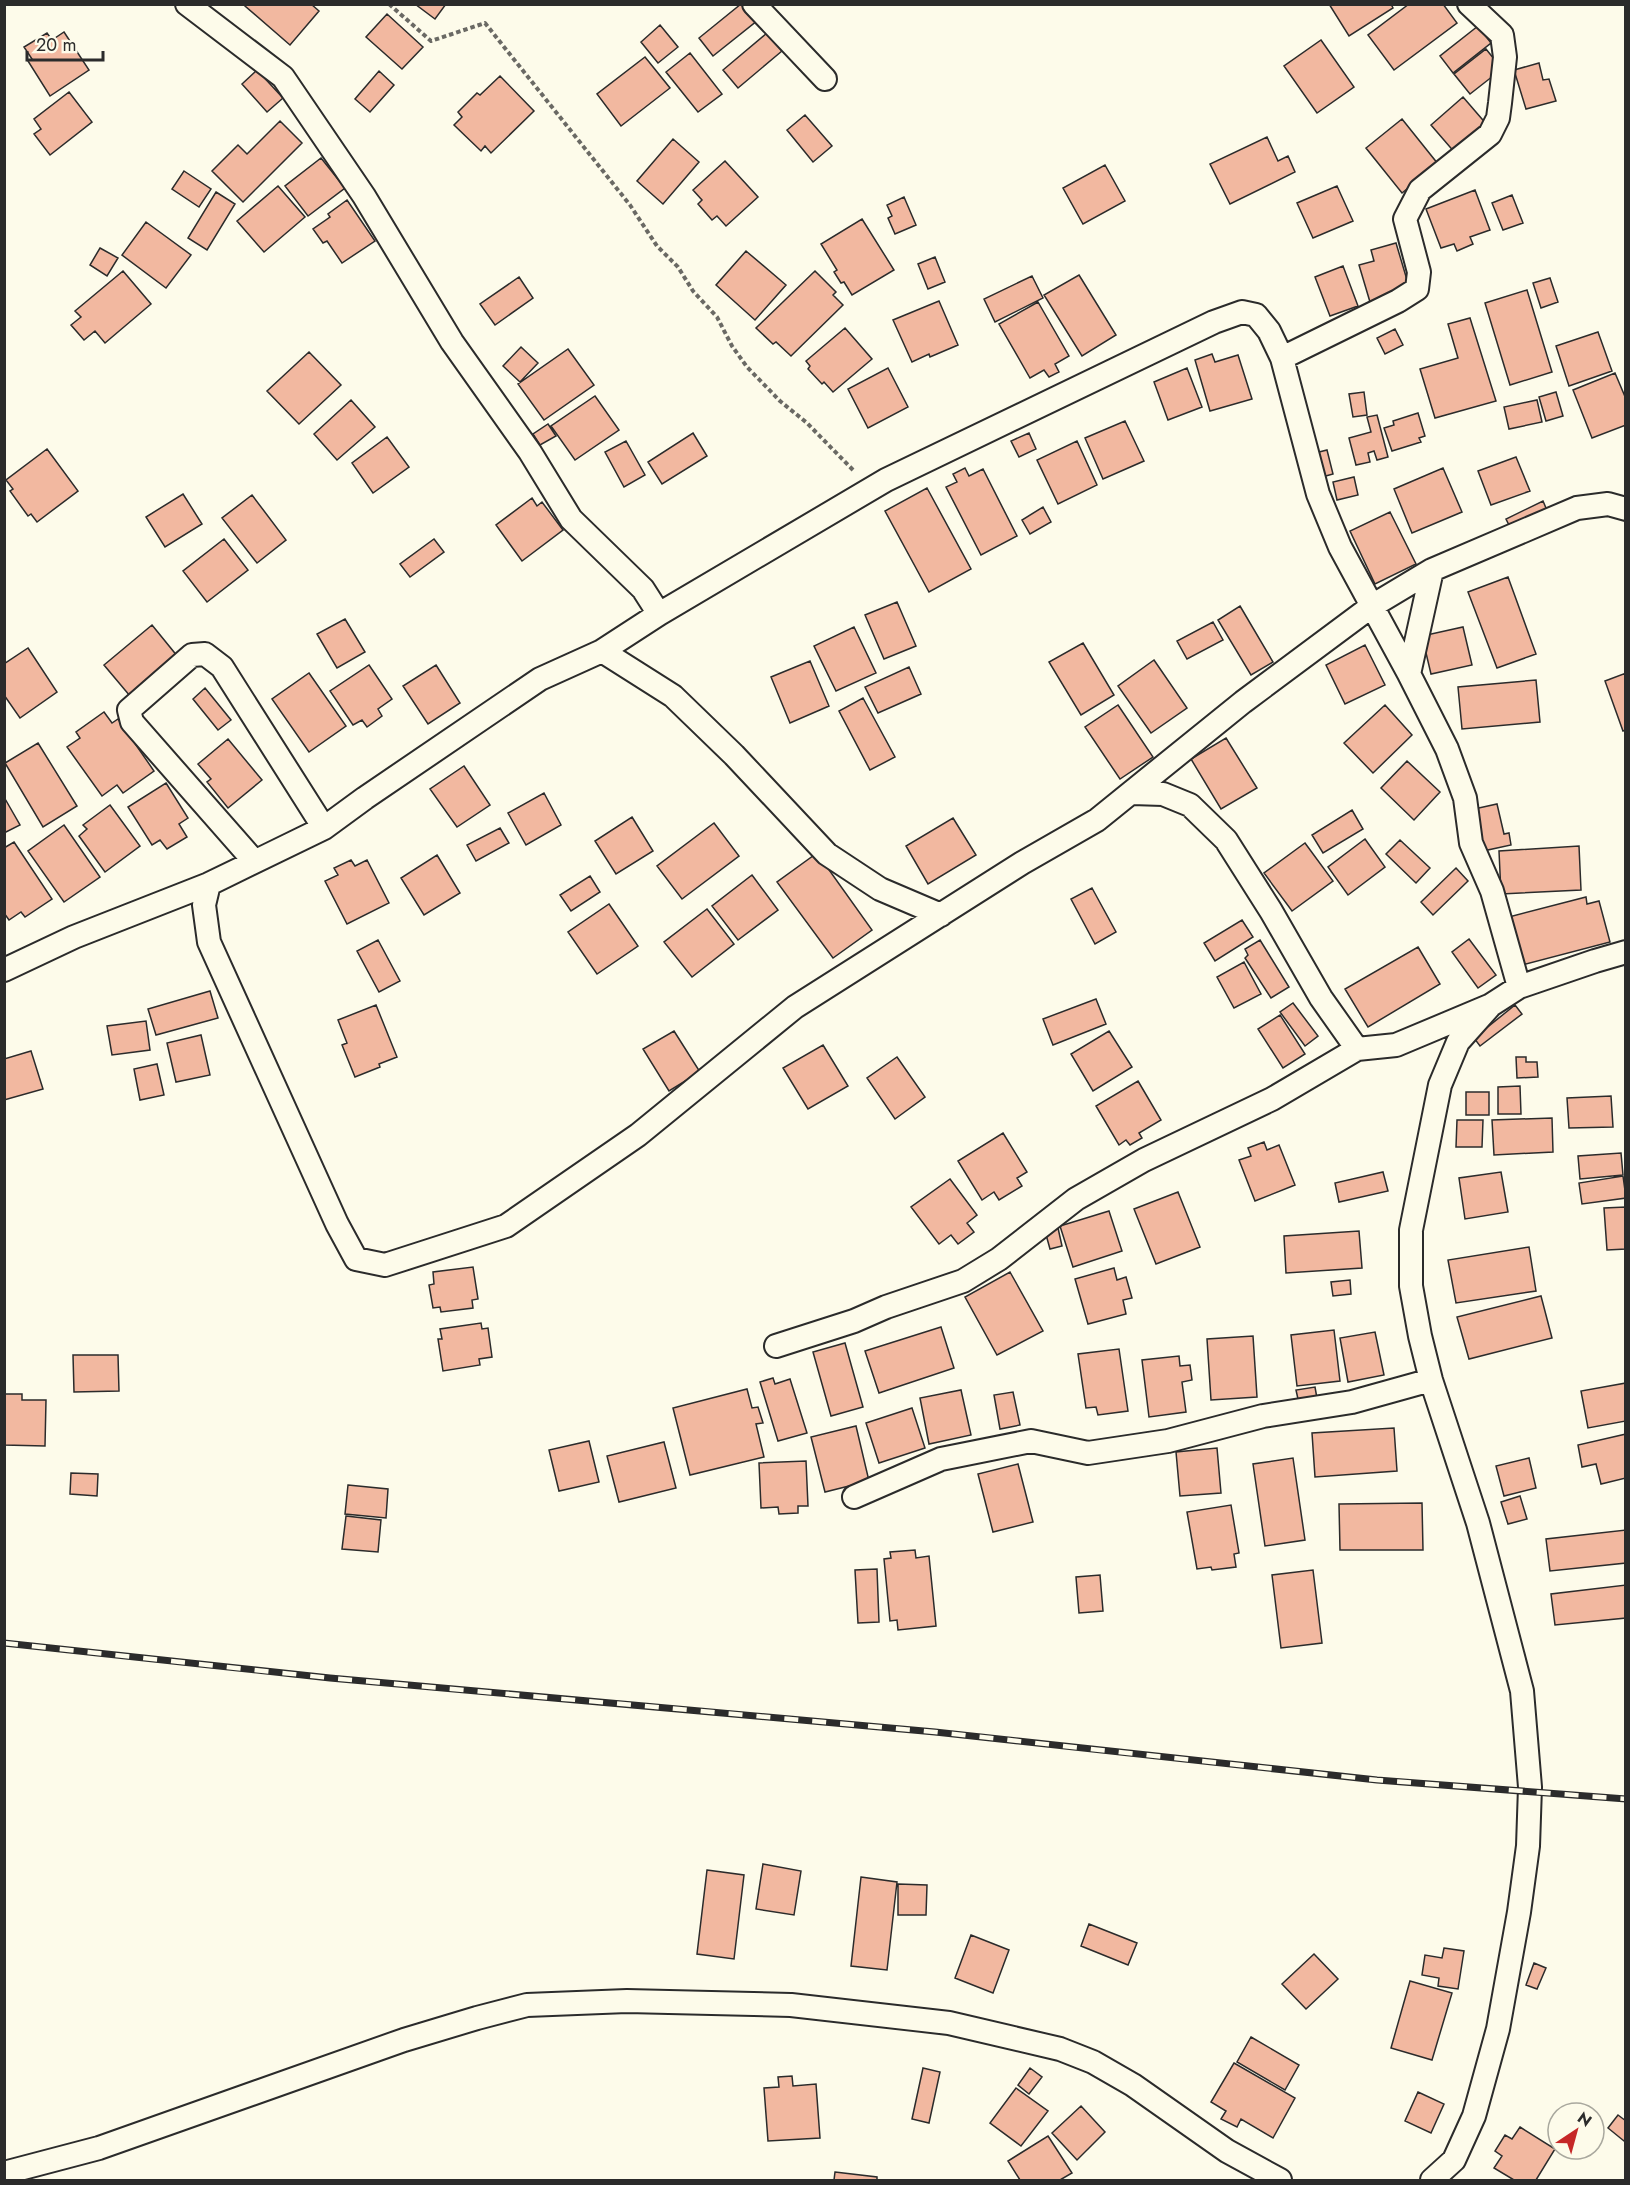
<svg xmlns="http://www.w3.org/2000/svg" width="1630" height="2185" viewBox="0 0 1630 2185" font-family="Jost,sans-serif">
<style>
.building{fill:#f2b8a0;stroke:#2b2b2b;stroke-width:1.5}
.lines{fill:none;stroke-linecap:round;stroke-linejoin:round}
.minor-casing{stroke:#2b2b2b;stroke-width:26}
.path{stroke:#6a6964;stroke-width:4;stroke-dasharray:4.5 3;stroke-linecap:butt}
.minor{stroke:#fdfbea;stroke-width:22}
.rail-casing{stroke:#2b2b2b;stroke-width:7}
.rail{stroke:#fdfbea;stroke-width:4.5;stroke-dasharray:14;stroke-linecap:butt}
</style>
<rect width="100%" height="100%" fill="#fdfbea"/>
<!-- building -->
<path class="building" d="M246,4H311L319,11L290,45L245,6Z
M415,4H446L435,19Z
M741,4H746L758,20L713,56L699,38Z
M1329,4H1391L1393,8L1349,36Z
M1409,4H1443L1457,23L1394,70L1368,35Z
M387,14L423,47L402,69L366,37Z
M660,25L678,47L658,63L641,42Z
M1478,26L1491,43L1453,73L1440,56Z
M64,32L89,70L50,96L28,61L32,59L24,47L47,33L52,40Z
M767,33L782,51L738,88L723,70Z
M1321,40L1354,87L1317,113L1284,66Z
M1486,49L1502,69L1470,94L1454,74Z
M690,53L722,94L698,112L666,72Z
M645,57L670,88L621,126L597,94Z
M1539,63L1543,80L1549,79L1556,101L1526,109L1514,70Z
M257,70L283,98L267,112L242,84Z
M379,71L394,85L370,112L355,99Z
M500,76L534,111L491,153L485,146L481,151L454,125L462,117L458,112L477,93L480,95Z
M69,92L92,122L50,155L34,134L41,129L34,119Z
M1463,97L1488,126L1456,154L1431,125Z
M805,115L832,146L813,162L787,130Z
M1402,119L1438,164L1402,193L1366,148Z
M280,121L302,143L243,202L212,171L238,145L247,154Z
M1267,137L1278,161L1288,156L1295,172L1230,204L1210,164Z
M673,139L699,162L663,204L637,181Z
M321,158L345,188L308,216L285,186Z
M725,161L758,197L726,226L717,216L712,220L698,204L702,200L693,190Z
M1105,165L1125,201L1083,224L1063,188Z
M184,171L211,189L199,207L172,189Z
M278,186L305,217L264,252L237,221Z
M1337,186L1353,221L1313,238L1297,203Z
M1475,190L1490,230L1470,237L1473,244L1457,251L1454,244L1441,248L1426,209Z
M216,192L235,204L207,250L188,238Z
M1512,195L1523,223L1503,230L1492,203Z
M904,197L916,225L895,234L888,218L892,216L887,205Z
M347,200L375,241L342,263L327,241L323,243L313,229L330,217L328,214Z
M862,219L894,270L852,295L844,282L841,283L834,272L837,270L821,244Z
M146,222L191,255L166,288L122,255Z
M1396,243L1410,290L1370,302L1359,265L1374,261L1371,250Z
M100,248L118,258L107,276L90,265Z
M746,251L786,285L755,320L716,285Z
M935,257L945,282L928,289L918,264Z
M1343,266L1358,306L1330,316L1315,277Z
M123,271L151,304L105,343L95,331L84,340L71,325L81,317L75,311Z
M815,271L836,292L833,295L843,305L791,356L776,342L773,344L756,328Z
M1079,275L1116,335L1082,356L1044,295Z
M1032,276L1043,298L995,322L984,299Z
M519,277L533,298L495,325L480,304Z
M1550,278L1558,302L1541,308L1533,283Z
M1527,290L1552,372L1510,385L1485,303Z
M939,301L958,345L930,357L929,354L912,362L893,320Z
M1038,302L1069,356L1055,364L1059,372L1049,377L1044,370L1030,378L999,324Z
M1470,318L1496,401L1435,418L1420,369L1458,358L1448,324Z
M845,328L872,359L833,392L824,382L822,384L808,369L810,366L806,361Z
M1395,329L1403,345L1385,354L1377,338Z
M1598,332L1612,371L1569,386L1556,346Z
M521,347L538,363L520,382L503,366Z
M568,349L594,385L544,420L518,384Z
M309,352L341,385L299,424L267,391Z
M1212,354L1215,362L1238,355L1252,399L1210,411L1195,360Z
M888,368L908,407L868,428L848,389Z
M1187,368L1202,407L1168,420L1154,382Z
M1615,373L1626,399V425L1592,438L1573,390Z
M1364,392L1367,415L1353,417L1349,394Z
M1556,392L1563,416L1546,421L1539,397Z
M595,396L619,430L575,460L551,426Z
M351,400L375,427L337,460L314,434Z
M1537,400L1542,422L1509,429L1504,407Z
M1418,413L1425,436L1419,438L1421,442L1392,451L1384,428L1394,425L1393,421Z
M1377,415L1388,457L1377,460L1374,451L1368,453L1370,462L1356,465L1349,438L1371,432L1367,417Z
M1125,421L1144,461L1103,479L1085,438Z
M548,424L556,436L540,445L533,434Z
M693,433L707,456L662,484L648,462Z
M1029,433L1036,449L1019,457L1011,441Z
M387,437L409,467L373,493L352,463Z
M626,441L645,475L624,487L605,452Z
M1077,441L1097,485L1058,504L1037,460Z
M47,449L78,491L37,522L31,514L28,516L10,491L13,489L6,480Z
M1327,450L1333,474L1322,477L1315,453Z
M1516,457L1530,491L1491,505L1478,471Z
M965,468L969,476L983,469L1017,536L981,555L946,487L957,482L953,474Z
M1443,468L1462,512L1412,533L1394,489Z
M1354,477L1358,495L1337,500L1333,482Z
M927,488L971,569L929,592L885,511Z
M183,494L202,524L165,547L146,517Z
M252,495L286,540L257,563L222,518Z
M532,498L537,506L542,502L563,530L522,561L496,525Z
M1543,501L1549,515L1513,533L1506,519Z
M1043,507L1051,522L1030,534L1022,520Z
M1390,512L1416,564L1375,584L1350,531Z
M224,539L248,570L207,602L183,571Z
M434,539L444,552L410,577L400,564Z
M1508,577L1536,654L1497,668L1468,592Z
M897,602L916,646L884,659L865,615Z
M1240,606L1273,662L1251,675L1218,620Z
M345,619L365,652L337,668L317,634Z
M1213,622L1223,640L1187,659L1177,641Z
M152,625L178,657L130,696L104,665Z
M854,627L876,673L836,691L814,646Z
M1463,627L1472,665L1431,674L1422,636Z
M1083,643L1114,695L1081,715L1049,662Z
M1365,645L1385,685L1345,704L1326,665Z
M28,648L57,692L20,718L4,695V664Z
M1154,660L1187,708L1151,733L1118,686Z
M810,661L829,706L790,723L771,677Z
M369,665L392,699L378,709L382,716L367,727L362,720L353,725L330,691Z
M436,665L460,703L428,724L403,686Z
M909,667L921,694L878,713L865,687Z
M309,673L346,726L309,752L272,699Z
M1626,673V730L1623,731L1605,681Z
M1536,680L1540,722L1462,729L1458,687Z
M205,688L231,720L218,730L193,699Z
M863,698L895,757L870,770L839,711Z
M1118,705L1153,757L1120,779L1085,727Z
M1385,705L1412,735L1373,773L1344,743Z
M104,712L112,723L118,719L154,771L123,793L117,785L102,796L67,747L80,738L76,732Z
M1226,738L1257,788L1221,809L1191,759Z
M228,739L262,780L228,808L207,782L211,779L198,764Z
M38,743L77,806L43,827L5,763Z
M1407,761L1440,792L1414,820L1381,788Z
M464,766L490,805L457,827L430,789Z
M166,783L188,818L179,824L187,837L167,849L160,840L152,845L128,807Z
M544,793L561,825L526,845L508,813Z
M4,797L20,825L4,833Z
M1497,804L1504,834L1509,833L1511,845L1483,851L1474,809Z
M110,805L140,846L105,872L79,836L87,829L83,825Z
M1352,810L1363,829L1323,853L1312,835Z
M632,817L653,851L616,874L595,841Z
M953,818L976,855L928,884L906,846Z
M714,823L739,856L682,899L657,866Z
M64,825L100,877L64,902L28,851Z
M500,828L509,843L476,861L467,845Z
M1365,839L1385,867L1348,895L1328,867Z
M1400,840L1430,868L1416,883L1386,854Z
M14,842L52,899L25,917L21,912L9,920L4,913V848Z
M1305,843L1333,881L1292,911L1264,873Z
M1579,846L1581,890L1501,894L1499,851Z
M817,853L872,930L833,958L777,882Z
M437,855L460,893L424,915L401,878Z
M351,860L355,866L367,860L389,903L347,924L325,881L338,875L334,868Z
M1456,868L1468,881L1433,915L1421,902Z
M752,875L778,910L738,940L712,906Z
M590,876L600,892L571,911L560,895Z
M1092,888L1116,932L1095,944L1071,899Z
M1586,897L1587,904L1599,901L1610,942L1518,966L1505,918Z
M609,904L638,946L597,974L568,932Z
M707,909L734,944L692,977L664,942Z
M1242,920L1253,937L1215,961L1204,943Z
M1469,939L1496,975L1478,988L1452,952Z
M378,940L400,981L379,992L357,951Z
M1260,940L1289,987L1271,998L1245,958L1248,955L1245,949Z
M1418,947L1440,984L1368,1027L1345,989Z
M1244,962L1261,994L1234,1008L1217,977Z
M210,991L218,1018L156,1035L148,1009Z
M1096,999L1106,1024L1053,1045L1043,1019Z
M1293,1003L1318,1036L1305,1046L1280,1012Z
M376,1005L397,1057L379,1064L380,1067L355,1077L342,1045L347,1043L338,1020Z
M1515,1005L1522,1014L1480,1046L1474,1038Z
M1280,1015L1305,1054L1283,1068L1258,1029Z
M146,1021L150,1050L112,1055L107,1026Z
M674,1031L700,1072L669,1091L643,1049Z
M1109,1031L1132,1067L1093,1091L1071,1054Z
M201,1035L210,1075L176,1082L167,1043Z
M823,1045L848,1086L808,1109L783,1068Z
M31,1051L43,1089L4,1100V1059Z
M897,1057L925,1097L895,1119L867,1078Z
M1516,1057H1526V1062H1537L1538,1077L1517,1078Z
M157,1064L164,1095L140,1100L134,1069Z
M1138,1081L1161,1120L1139,1133L1142,1138L1130,1145L1126,1140L1119,1145L1096,1106Z
M1520,1086L1521,1114H1498V1087Z
M1466,1092H1489V1115H1466Z
M1611,1096L1613,1127L1569,1128L1567,1098Z
M1552,1118L1553,1152L1494,1155L1492,1120Z
M1457,1120H1483L1482,1147H1456Z
M1003,1133L1027,1172L1017,1178L1022,1186L999,1200L994,1192L982,1200L958,1161Z
M1264,1142L1267,1150L1279,1145L1295,1185L1255,1201L1239,1160L1251,1156L1248,1148Z
M1621,1153L1623,1175L1580,1179L1578,1156Z
M1383,1172L1388,1191L1339,1202L1335,1183Z
M1501,1172L1508,1212L1465,1219L1459,1178Z
M1623,1176L1626,1198L1582,1204L1579,1183Z
M950,1179L977,1215L967,1223L974,1232L958,1244L951,1235L939,1244L911,1207Z
M1178,1192L1200,1247L1156,1264L1134,1209Z
M1626,1207V1249L1607,1250L1604,1208Z
M1109,1211L1122,1251L1073,1267L1060,1226Z
M1058,1228L1062,1246L1050,1249L1045,1231Z
M1359,1231L1362,1268L1286,1273L1284,1236Z
M1529,1247L1536,1291L1456,1303L1448,1260Z
M473,1267L478,1299L472,1300L473,1308L441,1312L440,1307L433,1308L429,1285L434,1284L433,1272Z
M1114,1268L1117,1280L1126,1277L1132,1298L1123,1300L1126,1314L1088,1324L1075,1279Z
M1010,1272L1043,1331L997,1355L965,1297Z
M1350,1280L1351,1294L1333,1296L1331,1282Z
M1541,1296L1552,1338L1469,1359L1457,1317Z
M481,1323L482,1329L488,1328L492,1357L479,1359L480,1365L443,1371L438,1339H442L440,1329Z
M941,1327L954,1368L879,1393L865,1351Z
M1334,1330L1340,1381L1297,1386L1291,1335Z
M1375,1332L1384,1375L1348,1382L1340,1338Z
M1253,1336L1257,1397L1211,1400L1207,1339Z
M845,1343L863,1407L831,1416L813,1352Z
M1119,1349L1128,1411L1098,1415L1096,1407L1086,1408L1078,1354Z
M73,1355H118L119,1391L74,1392Z
M1179,1356L1180,1366L1190,1365L1192,1380L1182,1382L1186,1412L1149,1417L1142,1360Z
M773,1378L775,1384L790,1379L807,1433L778,1441L760,1382Z
M1626,1383V1421L1588,1428L1581,1391Z
M1315,1387L1318,1404L1300,1408L1296,1390Z
M747,1389L752,1408L758,1407L763,1423L756,1424L764,1457L690,1475L673,1408Z
M961,1390L971,1435L929,1444L920,1398Z
M1013,1392L1020,1425L1000,1429L994,1395Z
M4,1394H22V1400H46L45,1446L4,1445Z
M912,1408L925,1448L879,1463L866,1423Z
M856,1426L869,1481L825,1492L811,1437Z
M1394,1428L1397,1471L1315,1477L1312,1433Z
M1626,1434V1478L1601,1484L1596,1464L1582,1467L1578,1445Z
M589,1441L599,1482L559,1491L549,1450Z
M664,1442L676,1488L619,1502L607,1456Z
M1217,1448L1221,1493L1180,1496L1176,1452Z
M1293,1458L1305,1540L1265,1546L1253,1464Z
M1529,1458L1536,1488L1504,1496L1496,1466Z
M806,1461L808,1506H798V1513L779,1514L778,1507L761,1508L759,1463Z
M1018,1464L1033,1522L993,1532L978,1474Z
M71,1473L98,1474L97,1496L70,1494Z
M348,1485L388,1489L386,1518L345,1514Z
M1520,1496L1527,1519L1508,1524L1501,1502Z
M1422,1503L1423,1550H1340L1339,1504Z
M1231,1505L1239,1553L1234,1554L1236,1567L1212,1570L1211,1567L1197,1569L1187,1512Z
M346,1516L381,1520L378,1552L342,1549Z
M1626,1530V1563L1550,1571L1546,1539Z
M915,1550L916,1558L929,1556L936,1626L898,1630L897,1620L890,1621L884,1559L891,1558L890,1552Z
M877,1569L879,1622L858,1623L855,1570Z
M1313,1570L1322,1643L1281,1648L1272,1575Z
M1100,1575L1103,1611L1079,1613L1076,1577Z
M1626,1585V1618L1555,1625L1551,1594Z
M763,1864L801,1871L794,1915L756,1909Z
M707,1870L744,1875L734,1959L697,1954Z
M861,1877L897,1882L887,1970L851,1966Z
M898,1884L927,1885L926,1915H898Z
M1089,1924L1137,1943L1128,1965L1081,1946Z
M971,1935L1009,1950L993,1993L955,1978Z
M1444,1948L1464,1951L1458,1989L1438,1986L1439,1978L1422,1975L1425,1955L1442,1958Z
M1314,1954L1338,1979L1306,2009L1282,1984Z
M1534,1963L1546,1968L1537,1989L1526,1985Z
M1410,1981L1452,1993L1432,2060L1391,2048Z
M1251,2037L1299,2065L1285,2090L1237,2062Z
M1234,2063L1295,2098L1273,2138L1241,2119L1237,2127L1221,2119L1226,2111L1211,2102Z
M923,2068L940,2072L929,2123L912,2119Z
M1030,2068L1042,2077L1029,2094L1018,2085Z
M792,2076L793,2086L816,2084L820,2138L768,2141L764,2088L779,2087L778,2077Z
M1016,2088L1048,2111L1021,2146L990,2123Z
M1418,2092L1444,2104L1431,2133L1405,2121Z
M1081,2106L1105,2132L1077,2160L1052,2133Z
M1618,2115L1626,2121V2138L1624,2141L1608,2128Z
M1520,2127L1555,2149L1536,2180H1514L1494,2168L1502,2156L1495,2151L1505,2135L1512,2139Z
M1048,2136L1072,2173L1060,2180H1020L1008,2161Z
M835,2172L877,2177V2180H834Z"/>
<g class="lines">
<!-- minor casing -->
<g class="minor-casing">
<path id="minor" d="M187,4L283,77L364,196L452,342L530,452L571,519L643,589L659,614
M754,4L825,79
M1469,4L1502,35L1505,57L1500,103L1498,118L1490,134L1420,190L1405,219L1419,272L1417,289L1398,301L1282,358L1318,494L1340,547L1409,674L1447,749L1465,798L1471,843L1492,891L1519,987
M1282,358L1269,331L1256,315L1242,312L1214,322L886,480L659,614L602,651L540,679L365,798L324,828L209,884L204,905L209,942L337,1224L356,1259L385,1265L506,1226L638,1135L795,1007L1022,863L1097,820L1243,702L1372,606L1432,570L1577,508L1608,504L1626,509
M602,651L673,696L734,755L827,854L880,889L941,915
M1409,674L1432,570
M1132,793L1163,794L1190,805L1226,840L1271,911L1321,998L1357,1049
M254,861L132,722L129,710L192,655L205,654L222,667L324,828
M4,970L74,937L209,884
M776,1346L854,1321L886,1307L963,1281L999,1259L1076,1199L1144,1160L1272,1099L1357,1049L1396,1045L1489,1006
M854,1497L941,1459L1031,1441L1088,1453L1168,1441L1263,1416L1352,1402L1431,1380
M4,2173L99,2148L404,2040L477,2018L527,2005L627,2001L791,2005L949,2023L1060,2049L1093,2062L1133,2085L1227,2151L1280,2180
M1432,2180L1454,2160L1474,2116L1498,2029L1519,1912L1528,1846L1530,1787L1522,1691L1478,1523L1431,1380L1420,1336L1411,1286V1230L1440,1085L1458,1042L1491,1005L1519,987L1595,961L1626,952"/>
</g>
<!-- path -->
<path class="path" d="M389,4L431,41L485,23L630,205L657,246L678,267L693,291L717,317L732,346L747,367L780,401L807,423L854,471"/>
<!-- minor -->
<use href="#minor" class="minor"/>
<!-- rail casing -->
<g class="rail-casing">
<path id="rail" d="M4,1643L330,1678L935,1732L1377,1780L1626,1799"/>
</g>
<!-- rail -->
<use href="#rail" class="rail"/>
</g>
<!-- border -->
<rect width="1630" height="2185" fill="none" stroke="#2b2b2b" stroke-width="12"/>
<!-- north arrow -->
<g transform="translate(1576 2131) rotate(36)"><circle r="28" fill="#fdfbea" stroke="#a9a89e" stroke-width="1.5"/>
<path d="M0-4.5L10 22L0 15L-10 22Z" fill="#c62828"/>
<text y="-9" font-size="16" font-weight="bold" text-anchor="middle" fill="#2b2b2b">N</text>
</g>
<!-- scale -->
<path d="M27 51v9h76v-9" fill="none" stroke="#2b2b2b" stroke-width="3"/>
<text x="36" y="51" font-size="18" fill="#2b2b2b" stroke="#fdfbea" stroke-width="4.5" paint-order="stroke">20 m</text>
</svg>
